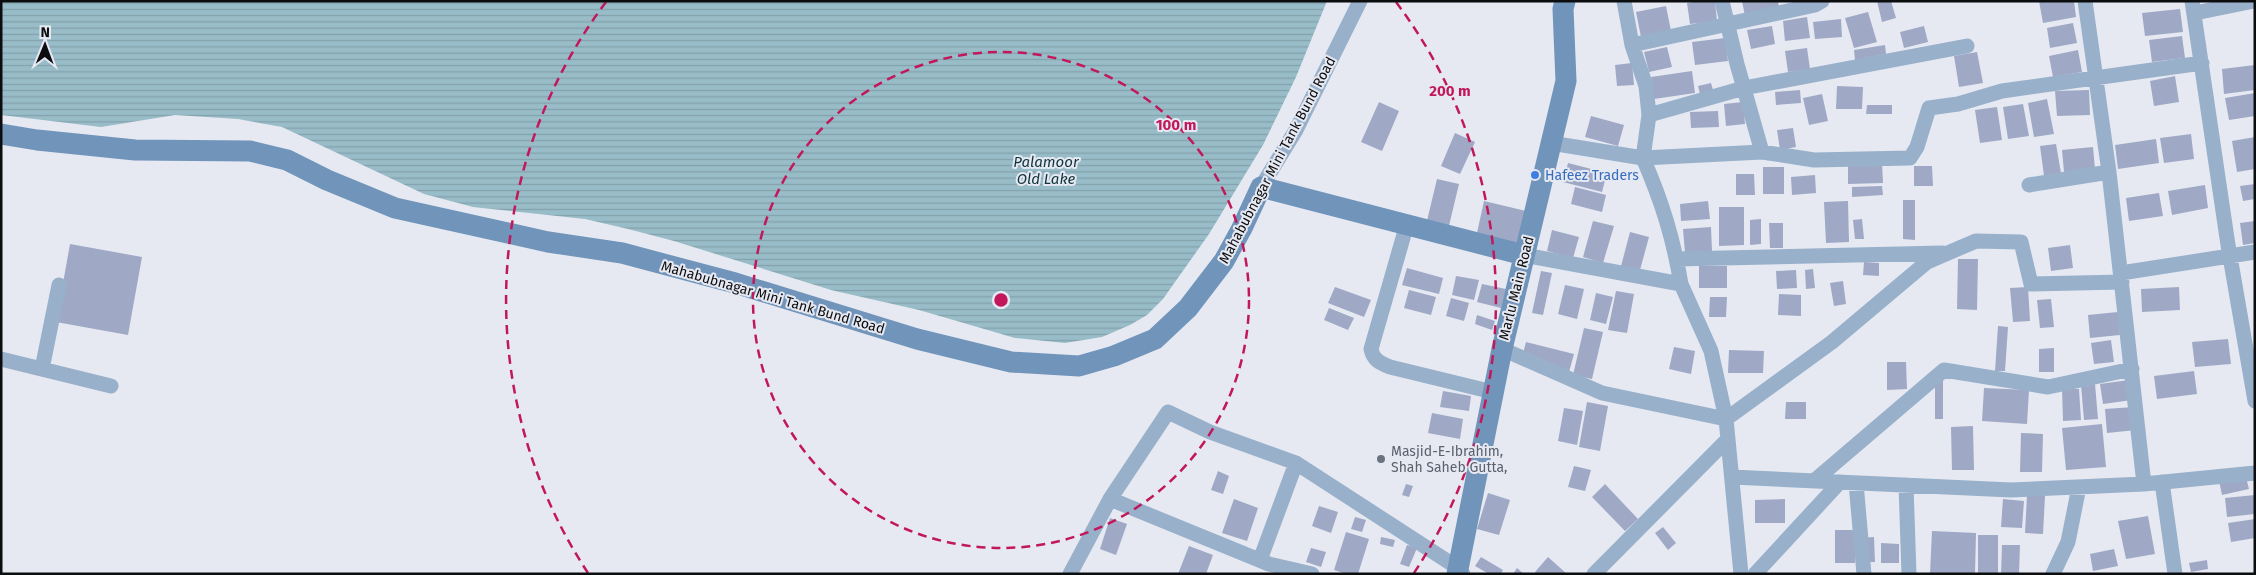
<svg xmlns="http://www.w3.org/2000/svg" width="2256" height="575" viewBox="0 0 2256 575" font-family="'Fira Sans',sans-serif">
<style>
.water{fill:url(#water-rules)}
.building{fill:#9fa9c6}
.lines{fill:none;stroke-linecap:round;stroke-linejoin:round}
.street{stroke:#98b0ca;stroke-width:15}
.secondary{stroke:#7094ba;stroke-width:21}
.ring{fill:none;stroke:#c2185b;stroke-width:2.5;stroke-dasharray:9 6}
.shop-dot{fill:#3f7fe0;stroke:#e6e9f2;stroke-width:2}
.worship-dot{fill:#6b7280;stroke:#e6e9f2;stroke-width:2}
.labels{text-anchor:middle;stroke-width:4;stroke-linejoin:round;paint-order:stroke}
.street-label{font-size:14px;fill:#0c0d0f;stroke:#e6e9f2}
.shop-label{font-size:14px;fill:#366cbe;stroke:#e6e9f2;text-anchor:start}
.worship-label{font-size:14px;fill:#5b616d;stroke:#e6e9f2;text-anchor:start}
.water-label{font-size:15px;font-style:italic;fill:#10343d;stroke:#e6e9f2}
.centre{fill:#c2185b;stroke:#e6e9f2;stroke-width:2.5}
.ring-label{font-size:15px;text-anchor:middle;font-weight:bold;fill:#c2185b;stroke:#e6e9f2;stroke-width:4;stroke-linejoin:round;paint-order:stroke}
</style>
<defs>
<pattern id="water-rules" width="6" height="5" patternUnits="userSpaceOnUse" patternTransform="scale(1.25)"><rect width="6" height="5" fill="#98bdc8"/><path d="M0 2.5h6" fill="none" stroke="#82a1ab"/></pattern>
</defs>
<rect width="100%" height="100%" fill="#e6e9f2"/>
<!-- water -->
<path class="water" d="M1,1H1327L1296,77L1263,145L1209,234L1163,299L1147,315L1130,325L1102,337L1065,343L1015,338L919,310L831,290L674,241L628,229L585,219L473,207L424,194L282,127L238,119L175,115L101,127L1,115Z"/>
<!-- building -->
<path class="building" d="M1698,1H1715L1717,21L1690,24L1687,3Z
M1742,1H1778L1779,8L1745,16Z
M1877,1H1891L1896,18L1882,22Z
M2039,1H2074L2076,17L2043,23Z
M1666,6L1671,31L1641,37L1636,12Z
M2180,9L2183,32L2145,36L2142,13Z
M1868,12L1877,42L1854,48L1845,18Z
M1807,17L1810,38L1785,41L1783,21Z
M1841,19L1842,37L1815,39L1813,22Z
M2073,23L2077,43L2050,48L2047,28Z
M1772,26L1775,44L1751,49L1747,30Z
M1924,26L1928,42L1904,48L1900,32Z
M2182,36L2185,58L2152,62L2149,40Z
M1725,38L1728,61L1695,65L1692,42Z
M1885,45L1886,54L1855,60L1854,50Z
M1667,47L1672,67L1649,72L1644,52Z
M1807,48L1810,69L1788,72L1785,51Z
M2078,50L2082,72L2053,77L2049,56Z
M1977,52L1983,83L1959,87L1954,56Z
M1632,63L1634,85L1617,86L1615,65Z
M2255,65V90L2224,94L2222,69Z
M1692,71L1695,93L1654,99L1651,77Z
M2175,76L2179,102L2154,106L2150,81Z
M1711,83L1713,90L1700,94L1698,86Z
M1837,86L1863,87L1862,109H1836Z
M1800,90L1801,103L1776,105L1775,92Z
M2089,90L2090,115L2057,116L2055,91Z
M2255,93V116L2229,120L2225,98Z
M1822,94L1828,121L1809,125L1803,98Z
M2047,99L2054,134L2034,137L2028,103Z
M1379,102L1399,111L1382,151L1361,142Z
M1743,102L1745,124L1726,126L1724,104Z
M2023,104L2029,136L2008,139L2003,107Z
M1867,105H1892V114H1866Z
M1997,107L2002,140L1980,143L1975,110Z
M1718,111L1719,127L1691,128L1690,112Z
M1591,116L1624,125L1618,146L1585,137Z
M1793,128L1796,147L1780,150L1777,130Z
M1455,133L1475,142L1460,174L1441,166Z
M2191,134L2194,159L2164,163L2160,138Z
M2255,137V169L2237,172L2232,141Z
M2156,139L2159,163L2118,169L2115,145Z
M2056,144L2061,173L2044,176L2040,146Z
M2093,147L2095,169L2064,172L2062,150Z
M1568,163L1607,173L1602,192L1563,182Z
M1882,163L1883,183L1848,184V164Z
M1914,166H1932L1933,186H1914Z
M1763,167H1784V194H1763Z
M1736,174H1754L1755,195H1736Z
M1815,175L1816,193L1792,195L1791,177Z
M1437,179L1459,184L1447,234L1425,229Z
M2255,184V199L2243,201L2240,186Z
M2205,185L2208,208L2172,215L2168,191Z
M1882,186L1883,195L1852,197V187Z
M1575,187L1606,195L1602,212L1571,204Z
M2159,193L2163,216L2129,221L2126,198Z
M1903,200H1915V240L1903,239Z
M1484,201L1534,213L1524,253L1475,242Z
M1708,201L1710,219L1681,221L1680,204Z
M1848,201L1849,242L1826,243L1824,202Z
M1719,207H1744V245L1719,246Z
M1761,219V244L1750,245V220Z
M1862,219L1864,239H1855L1853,220Z
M1593,221L1614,226L1603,263L1583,257Z
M2255,221V243L2243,245L2240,223Z
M1769,223H1783V248H1770Z
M1711,227L1712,251L1685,253L1683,229Z
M1552,230L1579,237L1573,258L1547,251Z
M1630,232L1649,237L1640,270L1621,266Z
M70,244L142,257L128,335L56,322Z
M2070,245L2073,268L2051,271L2048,248Z
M1958,259H1978L1977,310L1957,309Z
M1864,262L1879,263V276L1863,275Z
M1699,266H1727V288H1699Z
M1407,268L1443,278L1439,294L1402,285Z
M1813,269L1815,288L1806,289L1805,270Z
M1796,270L1797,288L1777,289L1776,271Z
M1541,271L1552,273L1543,315L1532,313Z
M1456,276L1479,280L1474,300L1452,295Z
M1843,281L1846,304L1834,306L1830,283Z
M1482,284L1506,289L1501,308L1477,302Z
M1565,285L1584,289L1577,319L1558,314Z
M1335,287L1371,300L1364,317L1328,303Z
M2028,287L2030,321L2013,322L2010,288Z
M2179,287L2180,310L2142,312L2141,289Z
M1409,290L1436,297L1431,315L1404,308Z
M1616,291L1634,294L1627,333L1608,330Z
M1596,293L1613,297L1606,324L1590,320Z
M1779,294L1801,295V316L1778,315Z
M1710,297H1727L1726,317H1709Z
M1451,298L1469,303L1464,321L1446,316Z
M2051,299L2054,327L2040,328L2037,300Z
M1329,308L1354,318L1348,330L1324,320Z
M2118,312L2120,335L2090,338L2088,315Z
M1477,315L1495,321L1492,330L1475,324Z
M1998,326L2008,327L2005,371H1995Z
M1584,328L1603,332L1592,379L1573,375Z
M2228,339L2231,364L2195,367L2192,342Z
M2111,340L2114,362L2094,364L2091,343Z
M1526,342L1574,354L1569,372L1521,361Z
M1674,347L1695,351L1691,374L1669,369Z
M2054,348V372H2039V349Z
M1729,350L1764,351L1763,373H1728Z
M1887,362H1906L1907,389L1887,390Z
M2194,371L2197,394L2157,399L2154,376Z
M1935,380H1943V419H1935Z
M2129,380L2132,400L2103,404L2100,384Z
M2095,384L2098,419L2084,420L2081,385Z
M1984,388L2029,390L2027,424L1982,421Z
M2062,389H2079L2081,420L2063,421Z
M1443,391L1471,396L1469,411L1440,407Z
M1587,402L1608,406L1600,451L1579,447Z
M1786,402H1806V419H1785Z
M2134,407L2136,430L2107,433L2105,409Z
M1564,408L1583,411L1577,445L1558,441Z
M1432,413L1463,419L1460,439L1428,433Z
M2102,424L2106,467L2066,470L2062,428Z
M1973,426L1974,470H1952L1951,427Z
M2021,433L2043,434L2042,472H2020Z
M1574,466L1591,470L1585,491L1568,487Z
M2244,470L2249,489L2222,495L2218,476Z
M1218,471L1229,476L1223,494L1211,490Z
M1406,484L1413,486L1409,497L1402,495Z
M1605,484L1638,519L1625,531L1592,497Z
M1488,493L1510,500L1499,535L1477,529Z
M2027,495L2045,496L2043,534L2025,533Z
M2255,495V514L2227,517L2225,498Z
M1234,499L1258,508L1247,541L1222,533Z
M1785,499V523H1755V500Z
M2003,499L2024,501L2022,528L2001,527Z
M1319,506L1338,512L1331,533L1312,526Z
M2148,516L2155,554L2126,559L2118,521Z
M1355,517L1366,520L1362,532L1351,529Z
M1110,518L1127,524L1116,555L1100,549Z
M2255,519V538L2231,542L2228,523Z
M1663,527L1676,543L1668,550L1655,533Z
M1835,530H1855V563H1835Z
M1932,531L1976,533L1975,574H1930Z
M1346,532L1369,539L1358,574H1346L1334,570Z
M1978,535H1998V574H1978Z
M1381,537L1395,540L1393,547L1380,544Z
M1874,537L1875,562H1862L1861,538Z
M1881,543L1899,544V563H1881Z
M1407,545L1417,548L1409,567L1400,564Z
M2002,545H2020L2019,574H2001Z
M1189,546L1213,555L1206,574H1178Z
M1311,548L1326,552L1321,567L1306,562Z
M2114,549L2118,566L2093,571L2090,554Z
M1481,557L1503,570L1501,574H1489L1475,566Z
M1548,557L1567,574H1537L1535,572Z
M2207,560L2208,569L2191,572L2189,563Z
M1517,568L1524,574H1513Z"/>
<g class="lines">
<!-- street -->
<path class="street" d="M1624,1L1632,45
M1722,1L1737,64L1762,152L1814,160L1910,158L1917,147L1929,108L1958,104L2002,91L2202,63
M2085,1L2109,172L2144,484
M2192,1L2228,245L2255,401
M2195,13L2254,1
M1649,115L1744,88L1967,46
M1551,143L1643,158C1662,202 1673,237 1681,284
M1762,152L1643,158L1649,115L1646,86L1632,45L1815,5L1822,1
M2029,185L2109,172
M1261,187L1296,130L1360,1
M1407,224L1371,349C1373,360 1380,363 1390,367L1493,392
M1524,255L1681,284L1711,351L1726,419L1832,342L1927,262L1976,241L2021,242L2031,284L2122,282
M1677,259L1943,253
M2121,273L2255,252
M1502,349L1602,393L1726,419L1741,574
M1,359L111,386
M42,369L59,285
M1732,477L2011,490L2144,484L2255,473
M1814,481L1944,370L2048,387L2132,369
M2162,482L2175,574
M1856,483L1864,574
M1906,485L1909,574
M1110,499L1269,564L1312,574
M1260,560L1296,463
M1070,574L1110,499L1168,412L1210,432L1296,463L1458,568L1463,574
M1594,574L1728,439
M1755,574L1840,482
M2053,574L2068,542L2079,487"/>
<!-- secondary -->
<path class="secondary" d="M1,134L37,140L135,150L250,151L287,160L327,180L395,208L548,242L622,253L735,283L917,339L1011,362L1079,366L1114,356L1155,339L1188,308L1224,261L1242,228L1261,187L1524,255
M1457,574L1502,349L1566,81L1563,9L1565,1"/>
</g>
<!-- distance rings -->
<g class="ring">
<circle cx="1001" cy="300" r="248"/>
<path d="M588 573A495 495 0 0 1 606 2M1396 2A495 495 0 0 1 1414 573"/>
</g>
<!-- markers -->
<circle class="shop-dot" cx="1535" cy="175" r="5"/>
<circle class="worship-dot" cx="1381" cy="459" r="5"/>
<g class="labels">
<!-- street labels -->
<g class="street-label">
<text transform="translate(1277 160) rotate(-62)" y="5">Mahabubnagar Mini Tank Bund Road</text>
<text transform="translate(1516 288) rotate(-76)" y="5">Marlu Main Road</text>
<text transform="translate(773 297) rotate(16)" y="5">Mahabubnagar Mini Tank Bund Road</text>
</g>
<!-- shop labels -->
<g class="shop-label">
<text x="1545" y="180">Hafeez Traders</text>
</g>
<!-- worship labels -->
<g class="worship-label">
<text x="1391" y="456">Masjid-E-Ibrahim,<tspan x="1391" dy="16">Shah Saheb Gutta,</tspan></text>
</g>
<!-- water labels -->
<g class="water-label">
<text x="1046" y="167">Palamoor<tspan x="1046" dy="17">Old Lake</tspan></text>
</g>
</g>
<circle cx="1001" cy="300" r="8" class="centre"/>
<g class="ring-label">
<text x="1450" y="96">200 m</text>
<text x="1176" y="130">100 m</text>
</g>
<!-- border -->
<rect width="2256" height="575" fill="none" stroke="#0c0d0f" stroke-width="5"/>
<!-- north arrow -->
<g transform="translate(45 45) rotate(1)" stroke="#e6e9f2" stroke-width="4" paint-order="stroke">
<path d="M0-4L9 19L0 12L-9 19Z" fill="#0c0d0f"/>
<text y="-8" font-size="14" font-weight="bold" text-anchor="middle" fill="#0c0d0f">N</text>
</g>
</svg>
